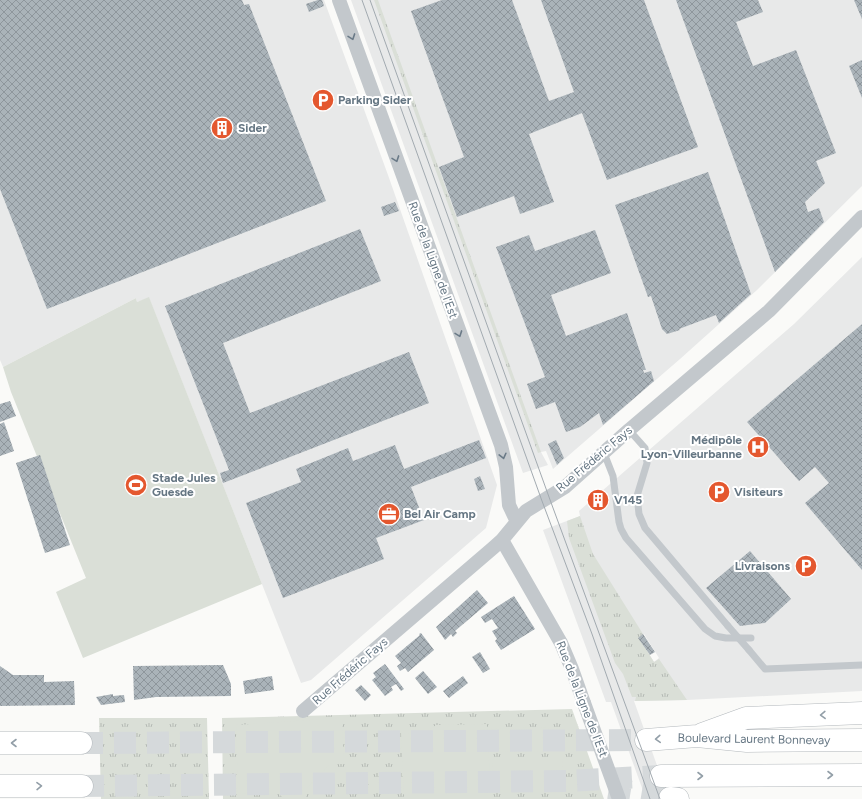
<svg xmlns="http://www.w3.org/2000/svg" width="862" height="799" viewBox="0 0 862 799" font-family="Figtree,sans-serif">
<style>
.built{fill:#e8e9e9;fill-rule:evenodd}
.grass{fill:url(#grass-tufts)}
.pitch{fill:#dadfd7}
.building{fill:url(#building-cross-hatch)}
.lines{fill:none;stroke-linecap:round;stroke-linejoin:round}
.highway-tunnel{stroke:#d5d9db;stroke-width:22;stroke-dasharray:22 11;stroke-linecap:butt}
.highway-casing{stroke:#b4b9bd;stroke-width:23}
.lane{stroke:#c3c8cc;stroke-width:7}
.street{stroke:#c3c8cc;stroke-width:14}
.highway{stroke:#fff;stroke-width:22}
.tram{stroke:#a2aab0;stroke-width:1}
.lane-bridge{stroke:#c3c8cc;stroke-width:7}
.street-bridge{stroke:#c3c8cc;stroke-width:14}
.oneway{stroke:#6a7a87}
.oneway2{stroke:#939fa8}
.labels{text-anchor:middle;stroke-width:4;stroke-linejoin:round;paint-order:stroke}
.poi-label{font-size:12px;font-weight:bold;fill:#657683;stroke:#fff;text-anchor:start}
.street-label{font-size:12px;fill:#657683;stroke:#fff}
</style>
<defs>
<pattern id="grass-tufts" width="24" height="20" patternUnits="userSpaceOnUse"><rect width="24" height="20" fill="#dadfd7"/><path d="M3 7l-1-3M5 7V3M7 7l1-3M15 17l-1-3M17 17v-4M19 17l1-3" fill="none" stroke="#b4b9b4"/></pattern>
<pattern id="building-cross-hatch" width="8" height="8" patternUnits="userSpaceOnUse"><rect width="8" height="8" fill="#aab3b9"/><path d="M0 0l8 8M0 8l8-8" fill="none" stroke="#8e969c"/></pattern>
</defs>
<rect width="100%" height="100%" fill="#fafaf8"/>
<!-- built -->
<path class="built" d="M0,0H324L388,175L497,485L486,528L311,680L301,683L149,298L137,302L136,298L3,367L0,360Z
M351,0H862V186L757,290L680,359L553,469L546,451L541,452L548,465L523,473Z
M862,257V691L687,700L634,701L669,799H646L611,702H606L543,530L580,516L579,511L794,324ZM644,634L659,658L654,662L639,638Z"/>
<!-- grass -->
<path class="grass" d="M374,0H378L541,452L538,453Z
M580,516L593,554L643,634L639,638L654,662L659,659L687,700L635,701L636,697H632L623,674L615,663L569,538L567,521Z
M572,709L604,799H223L222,718Z
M99,718H207L209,799H101Z"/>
<!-- pitch -->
<path class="pitch" d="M149,297L262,584L83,658L56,592L86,578L11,392L3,367L136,298L137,302Z
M342,718L344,764H330L306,789V799H284L279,794L238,793L236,725Z
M487,724L491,799H404L401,733L423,734L436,725Z
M548,727L549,751L491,752L490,729Z
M492,761H562L564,791H493Z"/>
<!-- building -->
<path class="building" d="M0,0H242L244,5L249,4L326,201L47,309L0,189Z
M318,0H322L324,6L309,12L306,4Z
M442,0H512L549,101L574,92L541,0H644L698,147L607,180L582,113L529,134L554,202L520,214L514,196L457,217L439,167L464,157L411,11Z
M676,0H758L763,12L736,22L753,66L796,50L836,153L816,161L825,183L805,202L808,212L819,208L824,222L775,272Z
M854,0H862V19Z
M862,60V98L849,66Z
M708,172L751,294L719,323L716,315L679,329L680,330L667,334L662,329L651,296L648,297L615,205Z
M395,202L399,211L384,216L381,207Z
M360,229L381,281L223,343L250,413L409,352L429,403L223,483L220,473L229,470L165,306Z
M595,230L611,273L551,295L566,336L627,313L646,370H643L644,373L651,371L654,381L603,425L599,413L580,427L566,432L555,402L536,409L527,384L545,377L496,247L529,235L535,251Z
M862,324V570L805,503L829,483L815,467L799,481L747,422Z
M10,401L16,416L0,422V404Z
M4,422L14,451L0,456V424Z
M479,440L486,458L411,487L424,520L376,538L384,559L283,598L246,503L301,482L296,469L348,448L353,461L395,445L404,469Z
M556,440L564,458L557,465L548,444Z
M40,455L70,545L45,553L16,463Z
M480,476L485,489L478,491L474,479Z
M601,493L605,498L594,508L590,502Z
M750,551L791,599L765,623L740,626L706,588Z
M477,590L488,603L455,631L457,633L453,637L451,634L445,640L436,627Z
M514,596L535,629L501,650L495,641L497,639L492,631L498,628L492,619L485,623L481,617Z
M421,633L434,650L408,672L405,668L400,671L397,666L401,663L395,656L420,635L419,634Z
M643,634L655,652L650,655L638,638Z
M480,652L490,669L483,673L472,657Z
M385,664L404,689L401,691L396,684L391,687L393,690L385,696L372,680L376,677L373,673Z
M223,665L231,684V696L156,697L134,700L133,666Z
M0,666L13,675H44V682L74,681L75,705L0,706Z
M423,671L437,687L428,694L415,678Z
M272,676L274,690L245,694L243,681Z
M463,676L468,683L449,698L443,691Z
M361,685L371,695L365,701L355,690Z
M113,694V696L124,695L125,702L101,705L96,697Z"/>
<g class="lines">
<!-- highway-tunnel -->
<path class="highway-tunnel" d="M81,743L646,740
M82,786L568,781L661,776
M609,788L670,798"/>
<!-- highway casing -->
<g class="highway-casing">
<path id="highway" d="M702,734L746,718L862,713
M646,740L697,736L747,741L862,740
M0,743H81
M661,776L862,775
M0,786H82
M670,798L678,799"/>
</g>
<!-- lane -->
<path class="lane" d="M629,430L645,448L647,463L637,496L639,514L645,528L728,626
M604,453L613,476L619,522L621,529L626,538L705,629L715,636L726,638H751
M749,650L765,669L862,665"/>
<!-- street -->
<path class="street" d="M339,0L501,445L506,467L509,505L517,522
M502,540L561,643L572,669L584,703
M303,711L493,548L502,540L526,511L565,487L629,430L769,311L862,217"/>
<!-- highway -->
<use href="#highway" class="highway"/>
<!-- tram -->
<path class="tram" d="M362,0L542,501L592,634L650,799
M370,0L549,497L660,799"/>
<!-- lane-bridge -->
<path class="lane-bridge" d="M728,626L749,650"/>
<!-- street-bridge -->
<path class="street-bridge" d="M584,703L619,799"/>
</g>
<!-- one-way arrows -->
<defs><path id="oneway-chevron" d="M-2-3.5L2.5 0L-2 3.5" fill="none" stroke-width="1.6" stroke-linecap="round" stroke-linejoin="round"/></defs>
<g class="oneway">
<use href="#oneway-chevron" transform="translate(352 37) rotate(70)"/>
<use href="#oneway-chevron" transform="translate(396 159) rotate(70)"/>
<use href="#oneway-chevron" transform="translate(459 334) rotate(70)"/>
<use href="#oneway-chevron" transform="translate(503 456) rotate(76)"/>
</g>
<g class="oneway2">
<use href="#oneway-chevron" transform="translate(823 715) rotate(178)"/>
<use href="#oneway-chevron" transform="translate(658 739) rotate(176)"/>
<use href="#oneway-chevron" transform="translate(14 743) rotate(180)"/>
<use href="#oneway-chevron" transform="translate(830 775)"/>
<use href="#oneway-chevron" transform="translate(700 776)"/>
<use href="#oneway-chevron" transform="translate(39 786) rotate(-1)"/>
</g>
<!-- icons -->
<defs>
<g id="parking-disc" transform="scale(1.15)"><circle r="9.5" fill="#e4572e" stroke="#fff"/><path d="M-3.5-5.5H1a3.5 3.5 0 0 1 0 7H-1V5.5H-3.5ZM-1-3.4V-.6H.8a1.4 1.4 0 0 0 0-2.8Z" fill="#fff"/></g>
<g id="building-disc" transform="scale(1.15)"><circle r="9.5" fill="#e4572e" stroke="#fff"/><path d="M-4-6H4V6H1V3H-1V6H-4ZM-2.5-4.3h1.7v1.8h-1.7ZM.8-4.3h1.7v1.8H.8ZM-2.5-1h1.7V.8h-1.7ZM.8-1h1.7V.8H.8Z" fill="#fff"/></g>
<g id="hospital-disc" transform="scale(1.15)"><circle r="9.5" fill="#e4572e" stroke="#fff"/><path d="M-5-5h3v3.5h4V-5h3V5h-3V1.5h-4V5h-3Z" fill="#fff"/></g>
<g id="stadium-disc" transform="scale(1.15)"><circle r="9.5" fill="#e4572e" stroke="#fff"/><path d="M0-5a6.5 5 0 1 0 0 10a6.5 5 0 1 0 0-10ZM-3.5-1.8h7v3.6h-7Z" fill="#fff"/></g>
<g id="office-disc" transform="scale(1.15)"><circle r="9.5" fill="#e4572e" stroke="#fff"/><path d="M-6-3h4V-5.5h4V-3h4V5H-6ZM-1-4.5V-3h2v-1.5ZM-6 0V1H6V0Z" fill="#fff"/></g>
</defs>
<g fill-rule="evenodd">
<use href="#parking-disc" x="323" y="100"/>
<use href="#building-disc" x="222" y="128"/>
<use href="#hospital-disc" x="758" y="447"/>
<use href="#stadium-disc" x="136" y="485"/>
<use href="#parking-disc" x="719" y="492"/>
<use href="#building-disc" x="598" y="500"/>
<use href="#office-disc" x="389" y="514"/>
<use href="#parking-disc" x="806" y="566"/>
</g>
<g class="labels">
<!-- poi labels -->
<g class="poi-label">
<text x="338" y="104">Parking Sider</text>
<text x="238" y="132">Sider</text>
<text x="742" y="444" text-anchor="end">Médipôle<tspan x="742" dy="14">Lyon-Villeurbanne</tspan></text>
<text x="152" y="482">Stade Jules<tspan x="152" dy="14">Guesde</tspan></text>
<text x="734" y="496">Visiteurs</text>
<text x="614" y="504">V145</text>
<text x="404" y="518">Bel Air Camp</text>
<text x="790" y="570" text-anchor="end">Livraisons</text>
</g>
<!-- street labels -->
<g class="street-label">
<text transform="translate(433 260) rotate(70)" y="4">Rue de la Ligne de l'Est</text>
<text transform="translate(594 459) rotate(-40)" y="4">Rue Frédéric Fays</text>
<text transform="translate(350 671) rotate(-41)" y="4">Rue Frédéric Fays</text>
<text transform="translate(582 699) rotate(69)" y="4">Rue de la Ligne de l'Est</text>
<text transform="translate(754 739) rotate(1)" y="4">Boulevard Laurent Bonnevay</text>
</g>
</g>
</svg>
